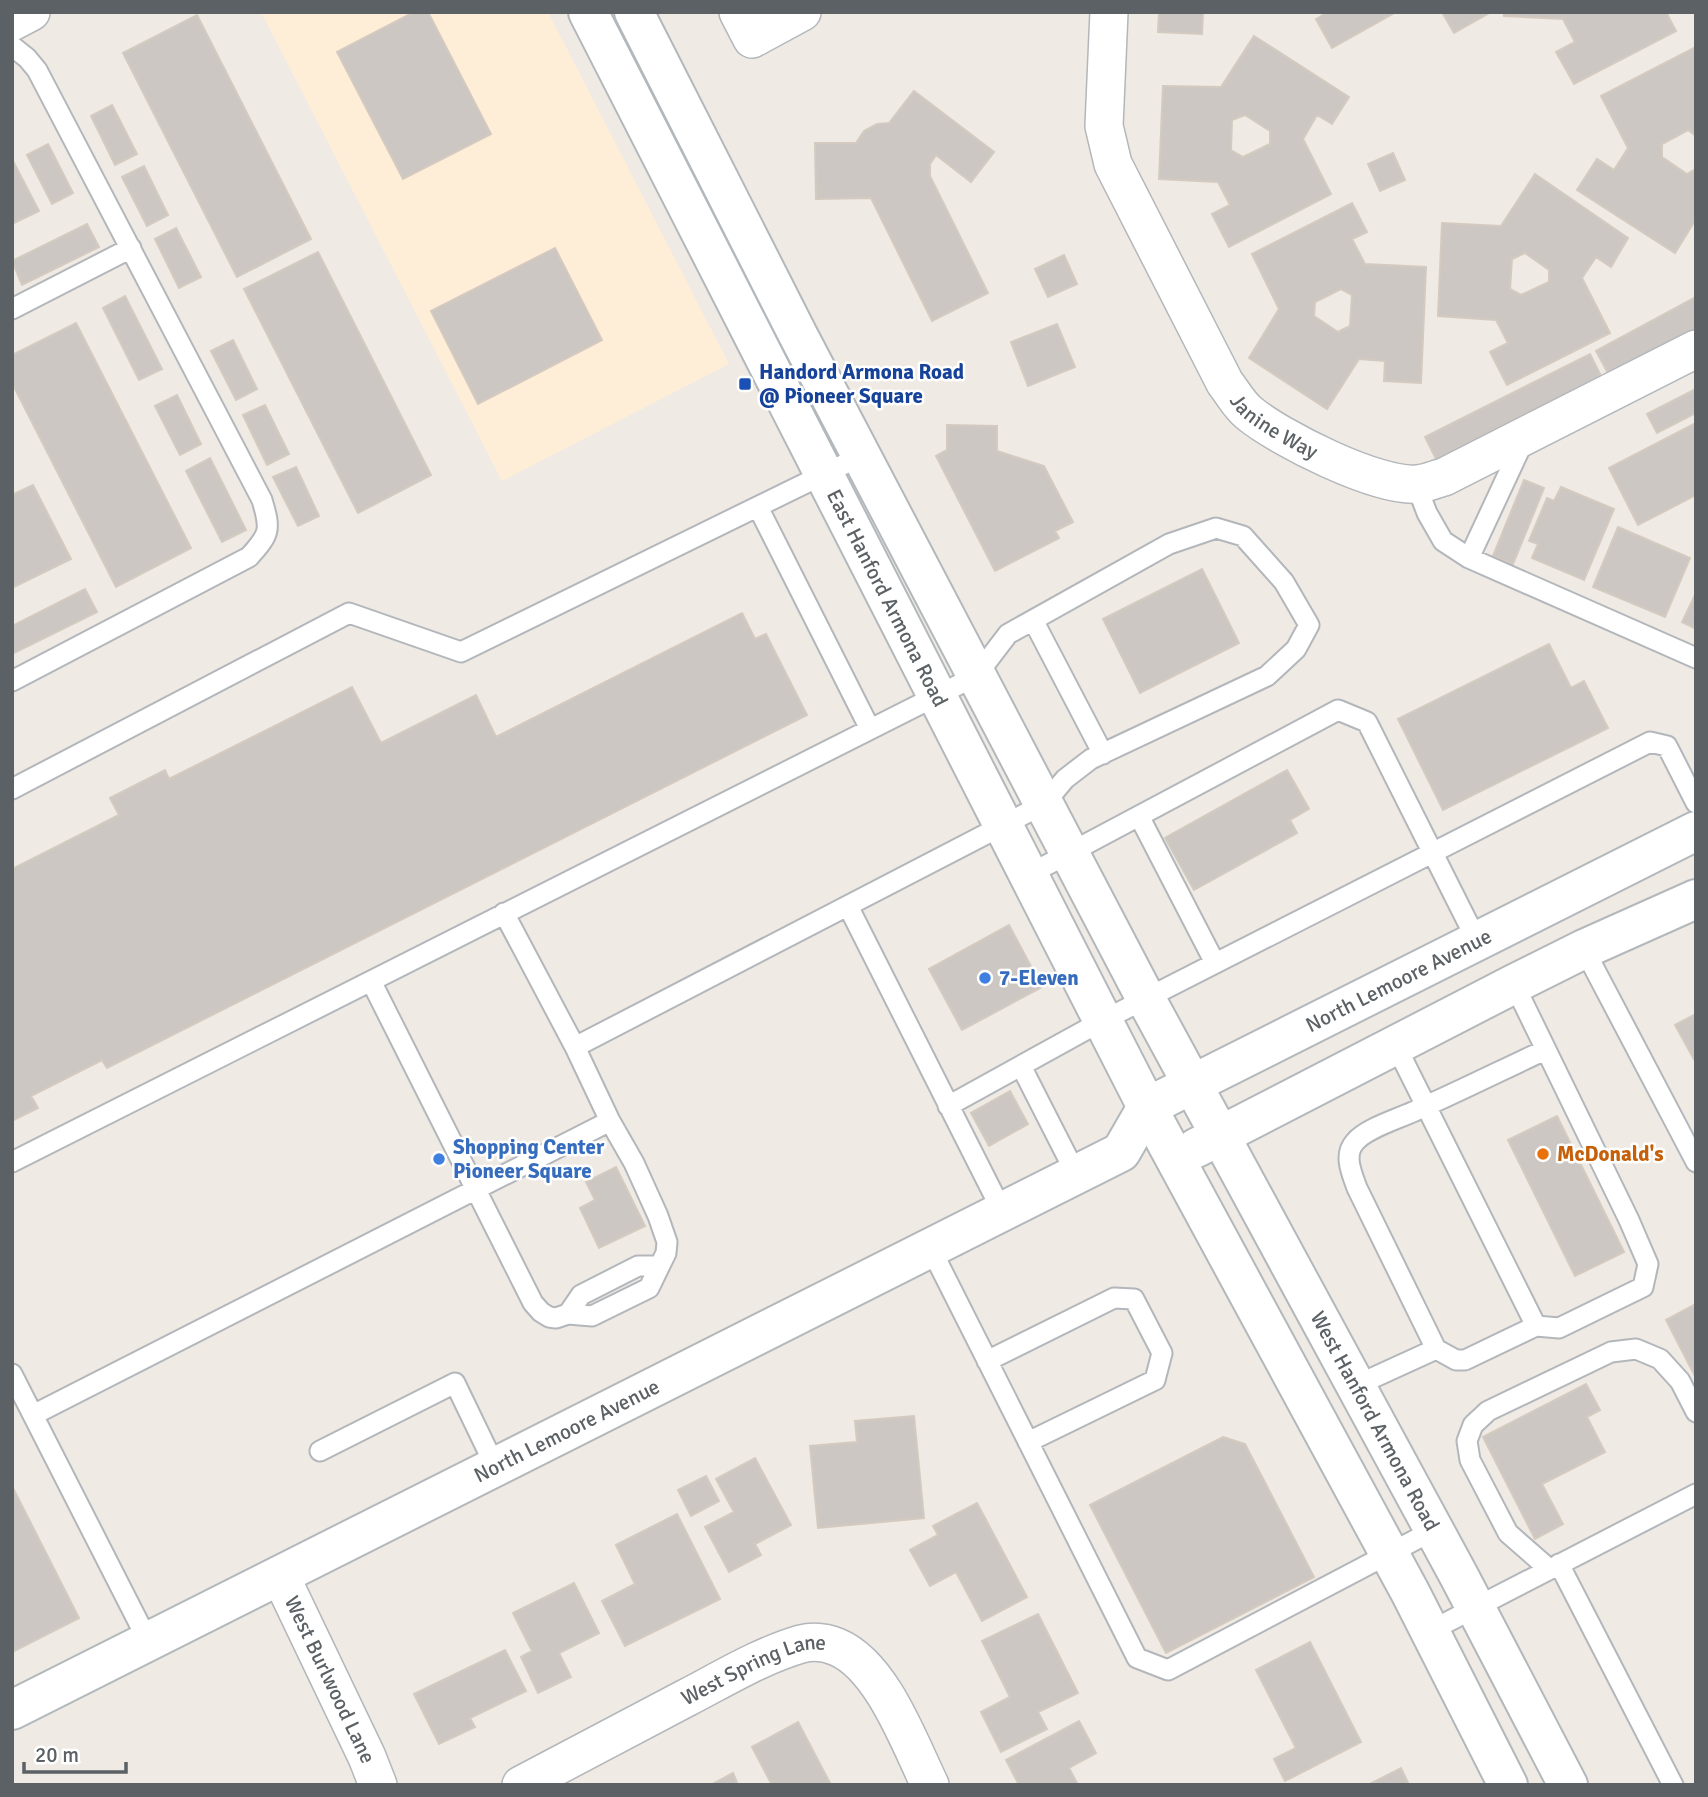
<svg xmlns="http://www.w3.org/2000/svg" width="1708" height="1797" viewBox="0 0 1708 1797" font-family="Signika,sans-serif">
<style>
.commercial{fill:#ffeed7}
.building{fill:#ccc7c2;stroke:#d4cac0;stroke-width:2;fill-rule:evenodd}
.lines{fill:none;stroke-linecap:round;stroke-linejoin:round}
.lane-casing{stroke:#b3b7bb;stroke-width:23}
.street-casing{stroke:#b3b7bb;stroke-width:40}
.secondary-casing{stroke:#b2b8bb;stroke-width:42}
.lane{stroke:#fff;stroke-width:19}
.street{stroke:#fff;stroke-width:37}
.secondary{stroke:#fff;stroke-width:38}
.transit-dot{fill:#1a4fb4;stroke:#fff;stroke-width:2.5}
.shop-dot{fill:#3f7fe0;stroke:#fff;stroke-width:2.5}
.food-dot{fill:#e8710a;stroke:#fff;stroke-width:2.5}
.labels{text-anchor:middle;stroke-width:5;stroke-linejoin:round;paint-order:stroke}
.transit-label{font-size:21px;font-weight:bold;fill:#164399;stroke:#fff;text-anchor:start}
.street-label{font-size:21px;fill:#5b6164;stroke:#fff}
.shop-label{font-size:21px;font-weight:bold;fill:#366cbe;stroke:#fff;text-anchor:start}
.food-label{font-size:21px;font-weight:bold;fill:#c56008;stroke:#fff;text-anchor:start}
</style>
<rect width="100%" height="100%" fill="#efeae3"/>
<!-- commercial -->
<path class="commercial" d="M261,12H548L729,364L502,481Z"/>
<!-- building -->
<path class="building" d="M414,12H428L491,134L403,179L337,52Z
M1159,12H1203L1202,34L1158,32Z
M1328,12H1396L1332,48L1316,19Z
M1442,12H1491L1454,33Z
M1504,12H1666L1676,31L1574,84L1556,52L1575,42L1563,19L1504,16Z
M197,15L311,239L237,277L123,53Z
M1254,36L1349,97L1332,124L1317,115L1303,139L1331,194L1229,247L1212,214L1230,205L1218,182L1159,179L1163,86L1221,87ZM1245,115L1270,131V144L1243,157L1231,150L1232,120Z
M1696,47V136L1688,130L1662,144V157L1687,174L1696,169V219L1675,253L1577,190L1597,159L1614,170L1628,148L1601,96Z
M914,91L994,152L971,182L936,155L930,164V176L988,293L932,321L871,198L816,199L815,143H856L864,131L877,124L889,123Z
M112,105L137,154L115,165L91,116Z
M48,144L73,193L52,204L27,155Z
M1393,153L1405,180L1380,191L1368,164Z
M12,159L39,211L12,224Z
M144,166L168,215L147,226L122,177Z
M1535,174L1628,238L1611,267L1596,257L1582,278L1610,333L1507,385L1490,352L1508,343L1496,320L1438,316L1442,223L1501,226ZM1525,253L1549,270V282L1521,295L1510,289L1512,259Z
M1352,203L1367,232L1352,239L1365,264L1426,267L1421,383L1384,381L1385,361L1359,359L1327,409L1249,358L1279,309L1252,254ZM1341,289L1352,295L1350,326L1338,332L1314,316L1315,302Z
M87,224L99,247L22,285L12,261Z
M176,228L201,277L179,288L155,239Z
M555,248L602,340L478,404L431,311Z
M318,252L431,475L358,513L244,289Z
M1064,255L1077,284L1048,297L1035,269Z
M125,296L162,369L139,380L103,308Z
M1696,297V330L1610,377L1596,351Z
M76,323L191,548L116,587L12,383V355Z
M1057,324L1075,367L1028,386L1011,342Z
M233,340L257,389L236,400L211,351Z
M1590,354L1603,380L1438,463L1425,437Z
M1696,389V413L1657,433L1647,414Z
M177,395L201,444L180,455L155,406Z
M265,405L289,454L267,465L243,415Z
M1696,423V495L1638,525L1609,468Z
M947,425L997,426V451L1044,466L1073,522L1055,531L1059,538L995,571L936,456L947,450Z
M210,458L246,530L222,542L186,471Z
M296,467L319,516L298,526L273,477Z
M1524,480L1544,488L1513,564L1493,556Z
M33,485L71,559L12,588V495Z
M1561,487L1614,509L1584,580L1532,558L1538,544L1529,541L1547,498L1554,501Z
M1618,527L1690,558L1665,617L1593,587Z
M1202,569L1239,643L1140,693L1103,619Z
M85,589L97,612L12,654V626Z
M1696,593V629L1682,622Z
M742,613L755,639L766,634L807,715L107,1068L102,1060L31,1096L38,1108L12,1121V869L119,815L110,798L165,770L169,779L352,687L381,743L476,695L496,737Z
M1549,644L1571,688L1584,681L1608,728L1443,810L1398,719Z
M1287,770L1309,809L1290,820L1297,833L1194,890L1165,838Z
M1009,925L1042,987L962,1030L929,969Z
M1696,1014V1063L1675,1025Z
M1010,1091L1028,1124L989,1146L971,1113Z
M1557,1116L1624,1252L1575,1276L1508,1140Z
M616,1167L645,1226L599,1248L580,1208L595,1200L586,1182Z
M1696,1304V1378L1666,1320Z
M1586,1384L1600,1410L1587,1417L1605,1452L1542,1484L1563,1524L1535,1539L1483,1437Z
M914,1416L924,1518L818,1528L810,1446L857,1442L855,1421Z
M1223,1437L1245,1444L1314,1577L1166,1653L1090,1505Z
M755,1458L791,1525L755,1544L761,1555L729,1572L705,1527L734,1512L716,1479Z
M706,1476L719,1501L691,1516L678,1490Z
M12,1486L79,1618L12,1652Z
M977,1503L1027,1597L982,1621L956,1572L930,1586L910,1550L938,1535L933,1526Z
M677,1514L720,1599L625,1646L602,1601L635,1584L616,1545Z
M574,1583L599,1633L559,1653L571,1677L538,1693L521,1657L532,1651L513,1613Z
M1038,1614L1078,1693L1038,1712L1047,1729L1001,1752L981,1712L1010,1697L982,1641Z
M1310,1642L1361,1742L1285,1781L1274,1759L1296,1748L1256,1670Z
M505,1650L526,1691L470,1718L475,1727L439,1744L414,1694Z
M1079,1721L1096,1753L1069,1768L1078,1785H1019L1006,1760Z
M798,1722L831,1785H772L752,1747Z
M1401,1768L1409,1785H1368Z
M733,1773L738,1785H711Z"/>
<g class="lines">
<!-- lane casing -->
<g class="lane-casing">
<path id="lane" d="M12,46L27,58L37,70L262,500C271,530 270,534 249,557L12,681
M12,309L131,248
M1416,484L1427,513L1443,541L1469,558L1696,658
M758,507L870,729
M1469,558L1524,440
M1033,620L1103,754
M12,789L349,613L461,652L861,456
M1139,816L1215,963
M1028,875L1338,710L1367,722L1477,941
M848,906L1002,1211
M1584,949L1696,1162
M371,981L533,1303L541,1312L549,1317L556,1318L568,1314L592,1316L649,1288L666,1253L667,1242L658,1216L634,1163L610,1121L575,1047L504,913
M1514,984L1629,1220L1648,1264L1643,1287L1559,1328L1536,1326
M1395,1044L1536,1326L1465,1360H1456L1436,1349L1357,1188C1352,1174 1343,1155 1355,1142C1366,1128 1401,1118 1417,1110C1460,1091 1502,1070 1545,1050
M1021,1066L1076,1174
M948,1106L1102,1021L1650,742L1667,746L1696,803
M12,1162L976,676L1008,634L1169,544L1216,528L1243,536L1284,582L1309,625L1296,649L1267,676L1091,759L1065,779L1044,804L575,1047
M930,1247L1137,1658L1168,1670L1434,1530
M568,1314L581,1295L638,1266H658
M987,1361L1114,1298L1134,1299L1162,1353L1155,1380L1028,1442
M12,1374L148,1641
M1355,1386L1436,1349
M33,1415L610,1121
M320,1451L455,1383L495,1466
M1559,1564L1673,1785
M1549,1569L1508,1533L1470,1460L1467,1441L1473,1425L1488,1411L1611,1352L1636,1349L1660,1359L1680,1381L1696,1412
M1430,1631L1696,1494"/>
</g>
<!-- street casing -->
<g class="street-casing">
<g id="street">
<path d="M738,12L752,39L802,12"/>
<path id="s1" d="M1109,12L1104,126L1113,164L1225,383C1233,393 1239,405 1249,413C1279,438 1378,488 1418,484C1427,483 1436,479 1444,477L1696,349"/>
<path d="M12,22L31,12"/>
<path id="s2" d="M280,1575L367,1757L378,1785"/>
<path id="s3" d="M521,1785C576,1756 631,1727 686,1698C723,1679 760,1656 801,1644C813,1641 825,1642 837,1647C882,1666 909,1742 930,1785"/>
</g>
</g>
<!-- secondary casing -->
<g class="secondary-casing">
<g id="secondary">
<path id="s4" d="M588,12L1147,1107L1410,1592L1508,1785"/>
<path id="s5" d="M634,12L798,335L1146,999L1459,1576L1568,1785"/>
<path d="M1196,1148L1514,984L1584,949L1696,899"/>
<path id="s6" d="M12,1710L1121,1152L1147,1107L1696,831"/>
</g>
</g>
<!-- lane -->
<use href="#lane" class="lane"/>
<!-- street -->
<use href="#street" class="street"/>
<!-- secondary -->
<use href="#secondary" class="secondary"/>
</g>
<!-- markers -->
<rect class="transit-dot" x="738" y="377" width="14" height="14" rx="3.5"/>
<g class="shop-dot">
<circle cx="985" cy="978" r="7"/>
<circle cx="439" cy="1159" r="7"/>
</g>
<circle class="food-dot" cx="1543" cy="1154" r="7"/>
<g class="labels">
<!-- transit labels -->
<g class="transit-label">
<text x="759" y="379">Handord Armona Road<tspan x="759" dy="24">@ Pioneer Square</tspan></text>
</g>
<!-- street labels -->
<g class="street-label">
<text dy="7" stroke="none"><textPath href="#s1" startOffset="466">Janine Way</textPath></text>
<text dy="7" stroke="none"><textPath href="#s4" startOffset="658">East Hanford Armona Road</textPath></text>
<text dy="7" stroke="none"><textPath href="#s6" startOffset="1575">North Lemoore Avenue</textPath></text>
<text dy="7" stroke="none"><textPath href="#s5" startOffset="1592">West Hanford Armona Road</textPath></text>
<text dy="7" stroke="none"><textPath href="#s6" startOffset="621">North Lemoore Avenue</textPath></text>
<text dy="7" stroke="none"><textPath href="#s3" startOffset="261">West Spring Lane</textPath></text>
<text dy="7" stroke="none"><textPath href="#s2" startOffset="116">West Burlwood Lane</textPath></text>
</g>
<!-- shop labels -->
<g class="shop-label">
<text x="999" y="985">7-Eleven</text>
<text x="453" y="1154">Shopping Center<tspan x="453" dy="24">Pioneer Square</tspan></text>
</g>
<!-- food labels -->
<g class="food-label">
<text x="1557" y="1161">McDonald's</text>
</g>
</g>
<!-- border -->
<rect width="1708" height="1797" fill="none" stroke="#5b6164" stroke-width="28"/>
<!-- scale -->
<path d="M24 1762v10h102v-10" fill="none" stroke="#5b6164" stroke-width="3.5"/>
<text x="35" y="1762" font-size="21" fill="#5b6164" stroke="#ffffff" stroke-width="5" paint-order="stroke">20 m</text>
</svg>
